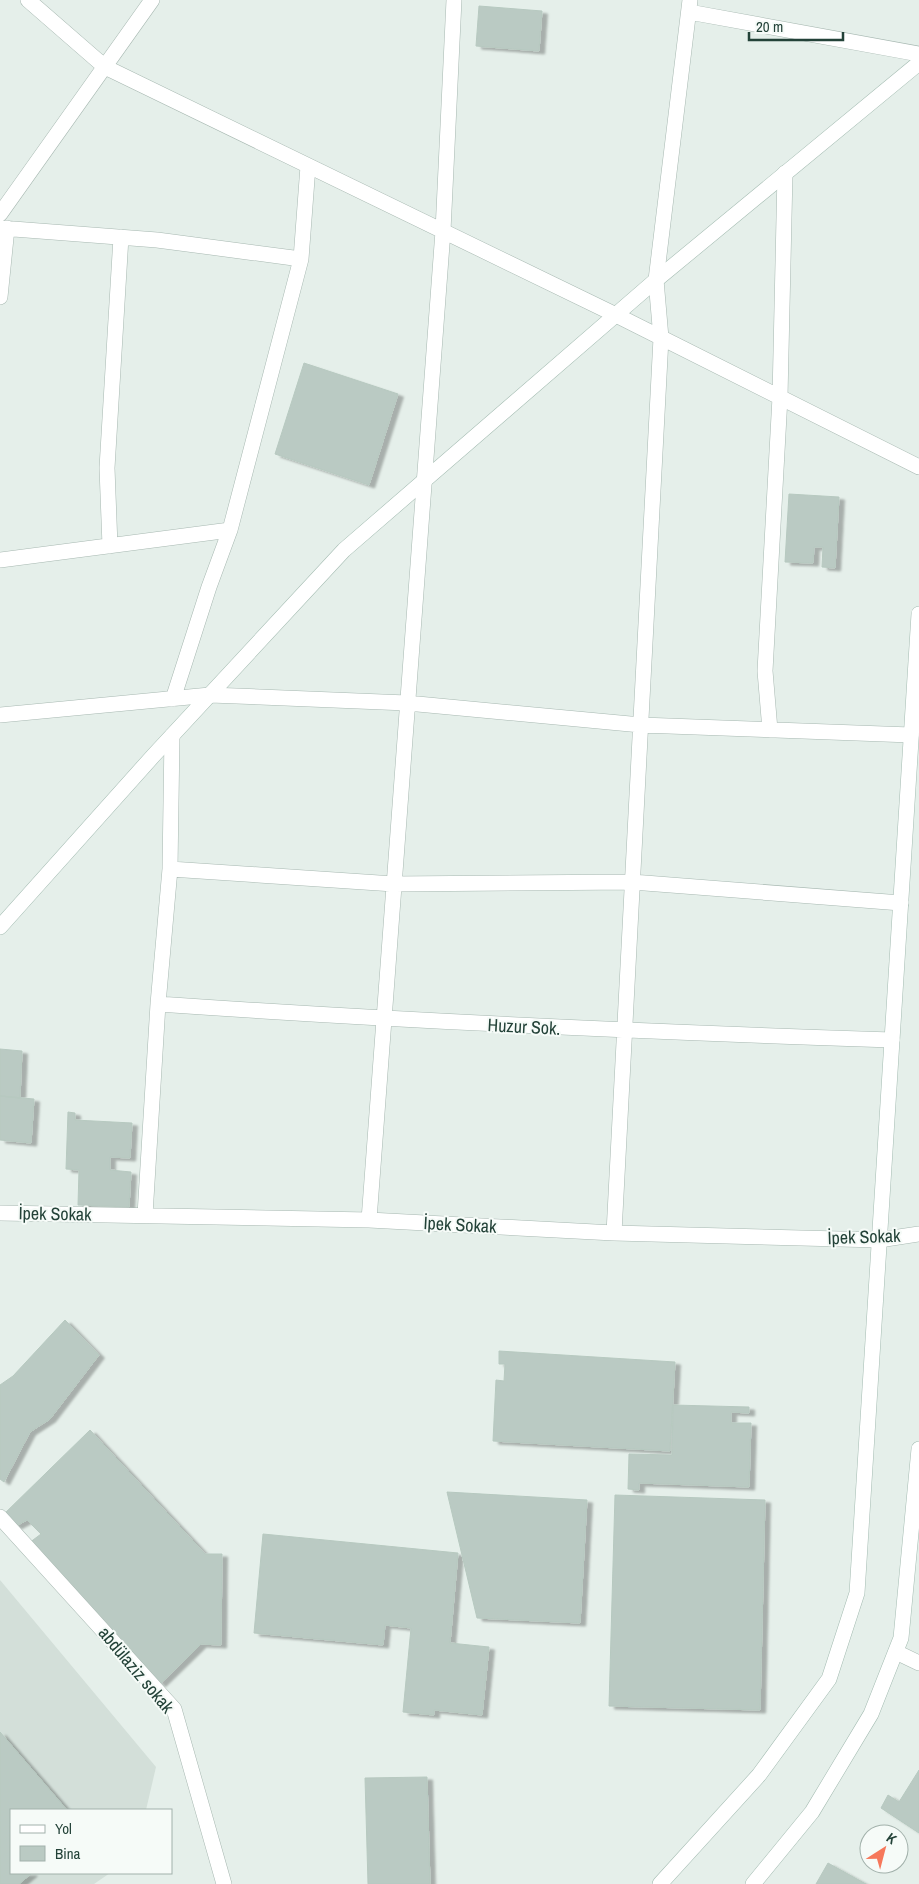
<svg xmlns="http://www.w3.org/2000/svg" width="919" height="1884" viewBox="0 0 919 1884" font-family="'Archivo Narrow',sans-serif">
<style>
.built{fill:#d3dfd9}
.building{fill:#bacac3;stroke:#b7c9c0;filter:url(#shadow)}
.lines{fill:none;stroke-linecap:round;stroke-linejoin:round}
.street-casing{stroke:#a7b8b1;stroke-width:16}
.secondary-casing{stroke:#a3bbb1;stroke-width:16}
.street{stroke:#fff;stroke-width:15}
.secondary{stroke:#fff;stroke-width:15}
.labels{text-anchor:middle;stroke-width:4;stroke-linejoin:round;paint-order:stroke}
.street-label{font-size:18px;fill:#234238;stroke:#f6fbf8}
</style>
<defs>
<filter id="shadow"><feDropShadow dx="5.5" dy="3" stdDeviation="1" flood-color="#0004"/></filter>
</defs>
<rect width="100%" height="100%" fill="#e5efea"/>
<!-- built -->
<path class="built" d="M0,1580L156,1767L146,1810H11V1873H110L94,1884H0Z"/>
<!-- building -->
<path class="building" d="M479,6L542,11L539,51L476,46Z
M304,363L398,394L369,485L275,454Z
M789,494L839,497L835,568L822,567L823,547H814L813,563L785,562Z
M0,1049L22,1051L20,1098L0,1096Z
M0,1096L34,1099L31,1143L0,1140Z
M68,1112L75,1113V1120L132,1123L130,1158L110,1157V1170L131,1172L129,1207L78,1205L79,1170L66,1169Z
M65,1320L99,1355L50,1419L30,1432L4,1482L0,1479V1385L13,1376Z
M499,1351L675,1362L670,1451L493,1441L496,1380L504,1381L505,1364H499Z
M673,1405L749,1407V1413L731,1412V1423H751L749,1487L639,1483V1490L628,1489L629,1454L672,1455Z
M90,1430L205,1554H222L221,1645L201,1644L160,1684L29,1543L41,1534L27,1520L16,1526L3,1515Z
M447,1492L587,1500L580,1623L477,1618Z
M615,1495L765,1500L760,1710L609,1706Z
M263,1534L458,1553L450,1643L489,1647L482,1715L434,1710V1715L403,1712L411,1628L385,1625L383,1645L254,1633Z
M0,1732L67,1810H11V1873H32L19,1884H0Z
M919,1770V1833L881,1808L888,1795L899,1802Z
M427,1777L430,1884H368L365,1778Z
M828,1863L866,1884H816Z"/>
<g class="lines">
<!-- street casing -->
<g class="street-casing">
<path id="street" d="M28,0L105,67L616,315L919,467
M689,12L919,54
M0,214L152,0
M0,228L157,240L301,259
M0,297L7,228
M110,546L107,468L121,237
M0,560L230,530
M173,699L209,587L230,530L301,259L308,166
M0,715L210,695L407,703L641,725L911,735
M770,730L765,671L780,397L785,173
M170,869L394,884L632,882L901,903
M158,1004C402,1021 647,1032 892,1040
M0,1213L369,1220L614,1233L879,1240L919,1234
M145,1215L158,1004L170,869L172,736
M369,1220L443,231L454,0
M614,1233L661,338L656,280L690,0
M0,1517L174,1709L224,1884
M896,1652L919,1663"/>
</g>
<!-- secondary casing -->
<g class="secondary-casing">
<path id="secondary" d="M0,927L153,756L344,550L656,280L919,63
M660,1884L759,1775L829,1679L857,1593L919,614
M753,1884L812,1812L871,1714L901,1638L919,1449"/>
</g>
<!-- street -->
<use href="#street" class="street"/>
<!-- secondary -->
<use href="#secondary" class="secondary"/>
</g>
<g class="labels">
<!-- street labels -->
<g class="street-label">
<text transform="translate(524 1027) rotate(3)" y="6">Huzur Sok.</text>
<text transform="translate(55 1214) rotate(1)" y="6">İpek Sokak</text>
<text transform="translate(460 1225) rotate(3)" y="6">İpek Sokak</text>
<text transform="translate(864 1237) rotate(-2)" y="6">İpek Sokak</text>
<text transform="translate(136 1670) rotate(50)" y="6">abdülaziz sokak</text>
</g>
</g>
<!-- legend -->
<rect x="10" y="1809" width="162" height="65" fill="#f6fbf8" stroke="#a2b1ab"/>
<rect x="20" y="1825" width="25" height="8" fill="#ffffff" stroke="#a2b1ab"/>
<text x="55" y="1834" font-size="15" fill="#234238">Yol</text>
<rect x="20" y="1846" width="25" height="15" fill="#bacac3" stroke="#a2b1ab"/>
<text x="55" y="1859" font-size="15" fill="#234238">Bina</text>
<!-- north arrow -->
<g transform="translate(884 1849) rotate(36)"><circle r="24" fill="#f6fbf8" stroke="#a2b1ab"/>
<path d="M0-4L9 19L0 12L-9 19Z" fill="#f6785b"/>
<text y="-8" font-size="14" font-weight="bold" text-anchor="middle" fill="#234238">K</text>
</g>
<!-- scale -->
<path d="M749 32v8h94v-8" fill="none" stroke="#234238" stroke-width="2.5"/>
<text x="756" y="32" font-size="15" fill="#234238" stroke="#f6fbf8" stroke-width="4" paint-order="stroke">20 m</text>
</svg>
